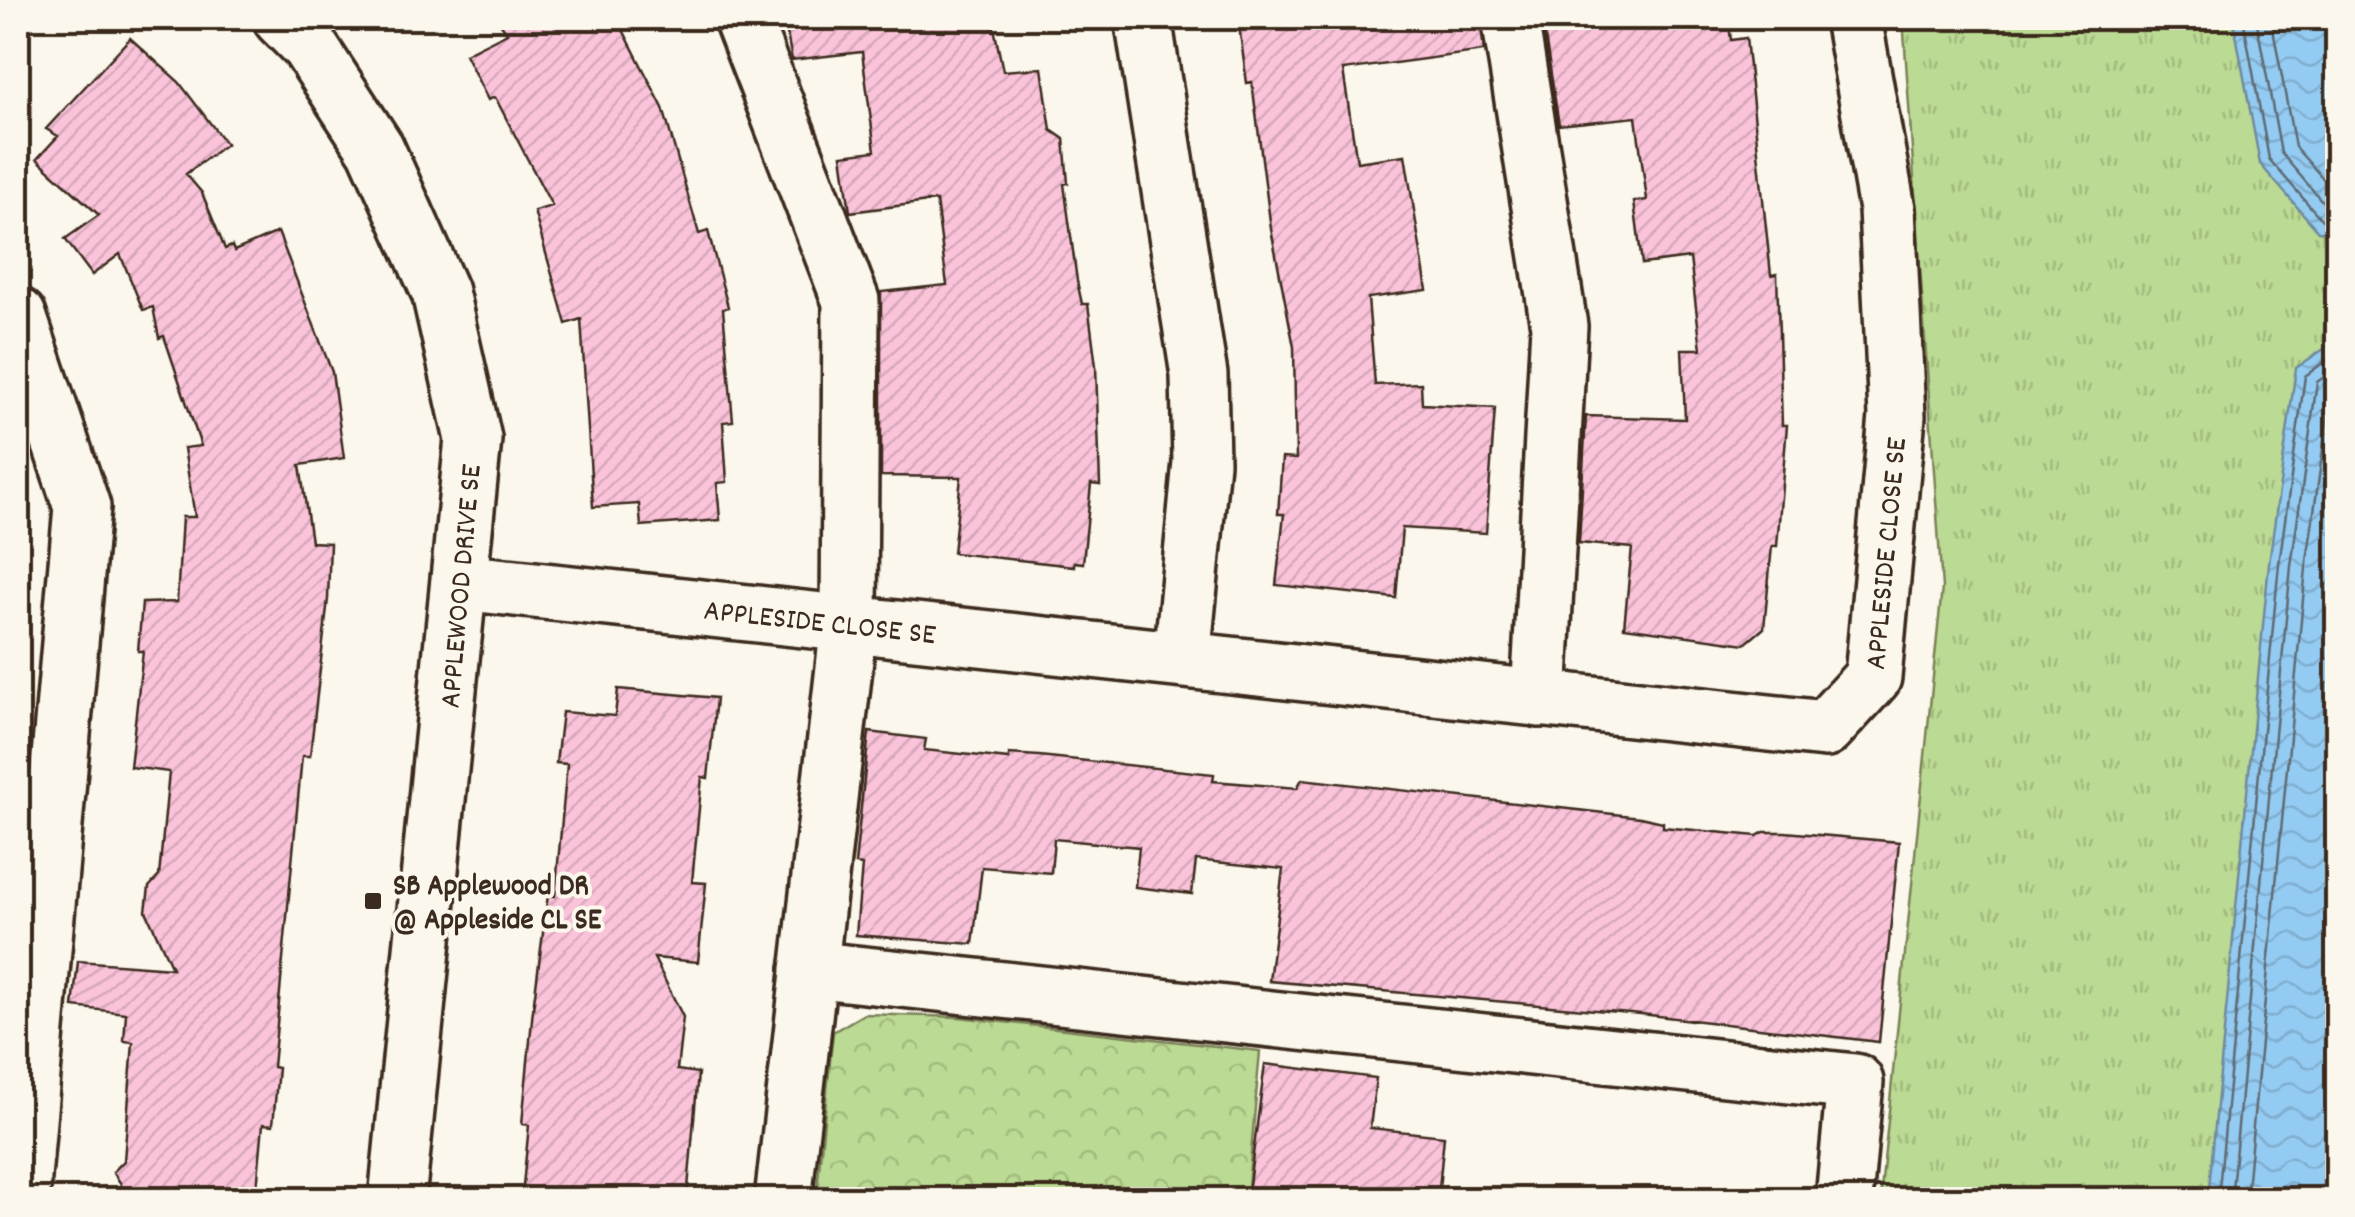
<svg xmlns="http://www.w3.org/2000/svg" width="2355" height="1217" viewBox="0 0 2355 1217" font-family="Dekko,sans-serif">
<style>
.grass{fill:url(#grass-tufts);stroke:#7b8258;stroke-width:2.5}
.park{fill:url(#park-crowns);stroke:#7b8258;stroke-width:2.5}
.water{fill:url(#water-waves);stroke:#708b9d;stroke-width:2.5}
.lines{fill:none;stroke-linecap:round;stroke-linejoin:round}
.shore{stroke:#5e6a73;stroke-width:2.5}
.building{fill:url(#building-hatch);stroke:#3b2a1e;stroke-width:2.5}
.minor-casing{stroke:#3b2a1e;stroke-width:62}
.minor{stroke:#fbf7ec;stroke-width:55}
.poi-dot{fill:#3b2a1e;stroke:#fbf7ec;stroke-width:4}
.labels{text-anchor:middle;stroke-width:8;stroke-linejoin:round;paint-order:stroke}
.street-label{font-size:30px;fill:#3b2a1e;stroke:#fbf7ec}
.poi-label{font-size:30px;font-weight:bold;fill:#3b2a1e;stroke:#fbf7ec;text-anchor:start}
</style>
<defs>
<pattern id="grass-tufts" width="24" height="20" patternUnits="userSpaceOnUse" patternTransform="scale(2.5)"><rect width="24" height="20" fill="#bbda93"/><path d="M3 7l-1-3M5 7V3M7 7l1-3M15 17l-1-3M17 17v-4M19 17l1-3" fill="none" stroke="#a2bb7e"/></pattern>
<pattern id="park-crowns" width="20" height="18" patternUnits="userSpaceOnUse" patternTransform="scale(2.5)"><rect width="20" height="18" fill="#bbda93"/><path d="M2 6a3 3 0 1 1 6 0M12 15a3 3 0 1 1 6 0" fill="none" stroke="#a2bb7e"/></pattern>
<pattern id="water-waves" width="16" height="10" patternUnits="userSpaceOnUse" patternTransform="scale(2.5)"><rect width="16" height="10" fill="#93cbf2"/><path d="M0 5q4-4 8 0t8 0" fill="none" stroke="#80aecf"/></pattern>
<pattern id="building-hatch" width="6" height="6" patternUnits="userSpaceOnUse" patternTransform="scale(2.5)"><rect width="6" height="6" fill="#fac3da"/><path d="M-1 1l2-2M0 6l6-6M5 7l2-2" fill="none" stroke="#d7a8bb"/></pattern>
</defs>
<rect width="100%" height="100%" fill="#fbf7ec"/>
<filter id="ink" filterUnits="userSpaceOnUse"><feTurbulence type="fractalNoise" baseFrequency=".01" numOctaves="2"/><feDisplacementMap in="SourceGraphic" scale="20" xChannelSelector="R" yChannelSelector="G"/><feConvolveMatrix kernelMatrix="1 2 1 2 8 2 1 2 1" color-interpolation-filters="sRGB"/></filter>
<g filter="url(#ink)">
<!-- grass -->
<path class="grass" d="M1903,18H2337V1199L1880,1200L1942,588Z"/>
<!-- park -->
<path class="park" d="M864,1014L959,1017L1260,1051L1247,1199H816L833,1032Z"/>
<!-- water -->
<path class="water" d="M2233,18H2337V233L2318,231L2260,164Z
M2337,340V1199H2208L2269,563L2296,368Z"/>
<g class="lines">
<!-- shore -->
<path class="shore" d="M2243,18L2269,159L2322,220L2338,223
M2256,18L2281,153L2328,208L2338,210
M2271,18L2295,147L2338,195
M2218,1200L2279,564L2305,376L2338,352
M2231,1200L2291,566L2317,382L2338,367
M2246,1200L2306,568L2331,392L2338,385"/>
</g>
<!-- building -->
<path class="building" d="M497,18H617L663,108L699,234L708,231L728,307L723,309L733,421L723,422L727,482L717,483L720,520L641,526L639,504L593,507L581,319L566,324L534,211L552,206L495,97L488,100L465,54L507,33Z
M784,18H992L1003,71L1042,68L1051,130L1064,139L1068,183L1064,184L1077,281L1082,304H1088L1096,366L1100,485L1091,484L1083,563L1074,562V566L953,553L961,477L881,476V292L947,285L936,201L850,212L842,155L875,151L862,52L792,60Z
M1300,18H1480L1484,51L1343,70L1357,162L1405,155L1427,290L1368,298L1375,385L1421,383L1422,404L1495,408L1486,533L1402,528L1396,598L1276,585L1284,514H1278L1282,458L1296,459L1294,347L1271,229L1252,82L1247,83L1239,26Z
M1542,18H1728L1731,40L1746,38L1771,275L1777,274L1782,425H1787L1777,546H1772L1764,628L1745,644L1624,627L1632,548L1579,543L1586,416L1685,419L1682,349H1701L1690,258L1642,264L1634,202L1647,200L1636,117L1559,125Z
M130,38L179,82L226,144L186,174L202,193L225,249L232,246L234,251L278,232L332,372L344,458L300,465L311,542L330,543L328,599L310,756H302L273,1067L278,1068L273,1125L263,1124L256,1200H119L121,1184L113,1172L124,1161L133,1042L124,1041L126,1013L73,1007L78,961L172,968L146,911L149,887L159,876L169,772L130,767L143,651H138L142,603L177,602L182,517H195L184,448L201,446L164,336L159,338L153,307L143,310L120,254L92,275L65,239L99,215L37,159L58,136L46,129Z
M618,689L716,698L708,778L702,777L692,882L706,883L698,962L654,958L683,1017L677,1070L698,1073L687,1200L522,1196L529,1125L522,1124L533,1009L548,895L555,896L567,764L556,763L562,712L615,716Z
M869,732L926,739L924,750L1009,759V754L1039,756L1214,774L1213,781L1297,788L1302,779L1640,817L1663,822V827L1757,836L1764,832H1785L1899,842L1879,1042L1641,1014L1269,981L1283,869L1196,860L1192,894L1135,887L1139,847L1054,839L1051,873L982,867L973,944L856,935L862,865L855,864Z
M1265,1064L1376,1078L1370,1128L1444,1136L1438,1200H1247Z"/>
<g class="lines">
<!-- minor casing -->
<g class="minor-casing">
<g id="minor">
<path d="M281,18L309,46L376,149L440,292L473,439L397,1200"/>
<path d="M742,18L851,301L849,624L783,1200"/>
<path d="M1143,18L1199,375L1201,462L1182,659"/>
<path d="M1510,18L1559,326L1539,699"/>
<path d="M18,316L82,507L21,1200"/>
<path id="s1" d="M460,582L1825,729L1873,677L1897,416L1887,209L1853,18"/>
<path d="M809,969L1855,1082L1844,1200"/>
</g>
</g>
<!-- minor -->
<use href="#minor" class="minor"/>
</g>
</g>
<!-- markers -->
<rect class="poi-dot" x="363" y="891" width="20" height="20" rx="5"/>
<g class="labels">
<!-- street labels -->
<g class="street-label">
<text dy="10" stroke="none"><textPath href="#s1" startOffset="1568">APPLESIDE CLOSE SE</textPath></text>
<text transform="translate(459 586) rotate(-85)" y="10">APPLEWOOD DRIVE SE</text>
<text dy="10" stroke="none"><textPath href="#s1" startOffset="362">APPLESIDE CLOSE SE</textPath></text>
</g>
<!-- poi labels -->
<g class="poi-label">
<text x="393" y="894">SB Applewood DR<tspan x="393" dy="34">@ Appleside CL SE</tspan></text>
</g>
</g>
<!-- margin -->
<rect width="2355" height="1217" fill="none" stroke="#fbf7ec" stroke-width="60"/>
<rect x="30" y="30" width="2295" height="1157" fill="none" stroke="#3b2a1e" stroke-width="4" filter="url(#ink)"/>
</svg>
